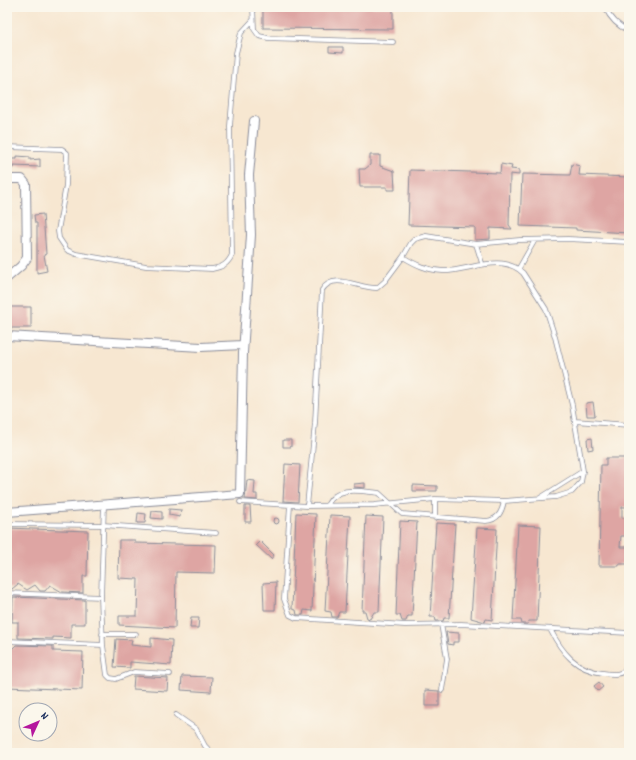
<svg xmlns="http://www.w3.org/2000/svg" width="636" height="760" viewBox="0 0 636 760" font-family="Dekko,sans-serif">
<style>
.building{fill:#dea5a3}
.lines{fill:none;stroke-linecap:round;stroke-linejoin:round}
.service-casing{stroke:#898b98;stroke-width:5.5}
.minor-casing{stroke:#898b98;stroke-width:10}
.service{stroke:#fff;stroke-width:4}
.minor{stroke:#fff;stroke-width:8}
</style>
<rect width="100%" height="100%" fill="#fbf7ec"/>
<filter id="ink" filterUnits="userSpaceOnUse"><feTurbulence type="fractalNoise" baseFrequency=".025" numOctaves="2"/><feDisplacementMap in="SourceGraphic" scale="8" xChannelSelector="R" yChannelSelector="G"/><feConvolveMatrix kernelMatrix="1 2 1 2 8 2 1 2 1" color-interpolation-filters="sRGB"/></filter>
<filter id="wash" filterUnits="userSpaceOnUse"><feTurbulence type="fractalNoise" baseFrequency=".012" numOctaves="4" result="noise"/><feDisplacementMap in="SourceGraphic" scale="16" xChannelSelector="R" yChannelSelector="G"/><feGaussianBlur stdDeviation="0.9" result="paint"/><feColorMatrix in="noise" values="0 0 0 0 0 0 0 0 0 0 0 0 0 0 0 0 0 1.4 0 .05"/><feComposite in="paint" operator="in"/></filter>
<g filter="url(#wash)">
<rect width="100%" height="100%" fill="#f7e7d1"/>
<g id="blocks">
<!-- building -->
<path class="building" d="M263,7H393V29L263,28Z
M329,47H343V53L329,52Z
M370,155H380V166L394,171L395,190H387V187H360L359,169H365L370,165Z
M17,156L30,157V160L40,159V167L13,166V168L7,169V159H17Z
M501,164L512,166L511,169L519,170V175L510,174L509,225L512,229L490,228V239L475,240V227L408,225L410,170L500,173Z
M572,164L580,166L579,175L629,177V233L576,230V228L520,226L522,174L570,175Z
M43,214L46,254L44,255L47,271L37,273V223H35L34,215Z
M7,307H31V328H7Z
M593,402L595,416H587L586,403Z
M592,438L593,449L588,450L587,439Z
M283,440H291V447H283Z
M606,458H629V507H622V518H629V536H621L620,547H629V564H619V566H599L601,465H606Z
M285,464L300,465L298,502L283,501Z
M247,480L255,481L254,494H257V500L245,499Z
M365,483V488L354,487V484Z
M413,485L437,486V491H413Z
M245,506H250L251,522H245Z
M169,509L181,510L180,517L169,515Z
M152,511L162,512V519L151,518Z
M138,513L146,514L145,523H137Z
M296,513L316,514L312,611L304,610L303,615H297L296,610L292,609Z
M330,515L350,516L345,612H339L337,617H332L331,612L325,611Z
M366,516L383,517L379,612H374L370,619L367,618L365,611H362Z
M273 521a3 3 0 1 1 6 0a3 3 0 1 1-6 0Z
M400,521L417,522L412,616H408L406,621H402L400,615H396Z
M436,523L455,524L449,618H444L443,621H436L435,617H430Z
M518,525L541,526L537,621H529L528,624H522L521,620H513Z
M7,528L88,531L87,576H83V593L62,592L50,585L45,591H40L35,585L27,590L18,584L12,589L7,587Z
M477,528L497,529L492,620L486,619L485,622L471,618Z
M119,540H135V543L216,545L215,573L176,572L175,628L119,625V616H137L138,579L118,578Z
M260,541L274,555L271,559L256,545Z
M276,582L275,610H264L263,583Z
M13,597L85,600V624H71V638L53,637V639L18,638V622H12Z
M191,618H199L198,628H190Z
M446,632L459,633V642H453V645L448,644Z
M151,638L172,640L171,665L130,662V668L114,667L116,639L132,640L131,645L151,647Z
M16,645L53,646V651L83,652L82,690L7,687V648L12,649Z
M134,676L168,678L167,691L133,689Z
M182,676L212,677L211,692L181,690Z
M599,682L603,687L598,691L594,686Z
M425,690L439,691V706H425Z"/>
</g>
</g>
<g filter="url(#ink)">
<use href="#blocks" fill-opacity="0" stroke="#898b98" stroke-width="1"/>
<g class="lines">
<!-- service casing -->
<g class="service-casing">
<path id="service" d="M253,7L254,29L259,36L268,38L393,42
M605,7C610,18 617,26 629,31
M7,147L62,149L67,153L66,185L58,231L59,238L67,250L76,254L146,266L212,269C222,267 227,265 232,255L230,126L236,53L241,33L253,20
M476,244L482,263
M519,268L535,240
M575,421L629,425
M540,498L583,471
M435,499V518
M240,502L307,506L315,423L322,290C334,271 359,289 377,288L385,281L403,257
M290,505L284,599L290,615L296,618L405,625L461,624L629,633
M327,505C338,485 359,491 379,493L402,514L486,521C498,520 502,512 504,501
M307,506L374,505L435,499L504,501L556,497L572,492L581,482L583,471L572,405L555,337L546,309L523,273C502,252 466,272 443,271C427,270 416,265 403,257L411,243L415,239L426,236L476,244L520,240L568,239L629,242
M7,524L103,525L216,533
M7,593L101,597
M441,624L447,659L442,690
M550,629C562,653 576,670 603,673C614,675 620,675 629,668
M102,634H136
M7,641L103,645L101,597L104,504
M103,645L107,675L110,678L116,679L134,672L170,674
M176,715L196,729L205,746L212,753"/>
</g>
<!-- minor casing -->
<g class="minor-casing">
<path id="minor" d="M7,179H22L26,184L27,258L21,266L7,278
M7,336L201,347L243,345
M7,512L240,494L243,353L251,235L249,175L254,121"/>
</g>
<!-- service -->
<use href="#service" class="service"/>
<!-- minor -->
<use href="#minor" class="minor"/>
</g>
</g>
<!-- margin -->
<rect width="636" height="760" fill="none" stroke="#fbf7ec" stroke-width="24"/>
<!-- north arrow -->
<g transform="translate(38 722) rotate(46)"><circle r="19" fill="#fbf7ec" stroke="#a1a7b3"/>
<path d="M0-3L7 15L0 10L-7 15Z" fill="#b5179e"/>
<text y="-6" font-size="11" font-weight="bold" text-anchor="middle" fill="#1b2f5e">N</text>
</g>
</svg>
